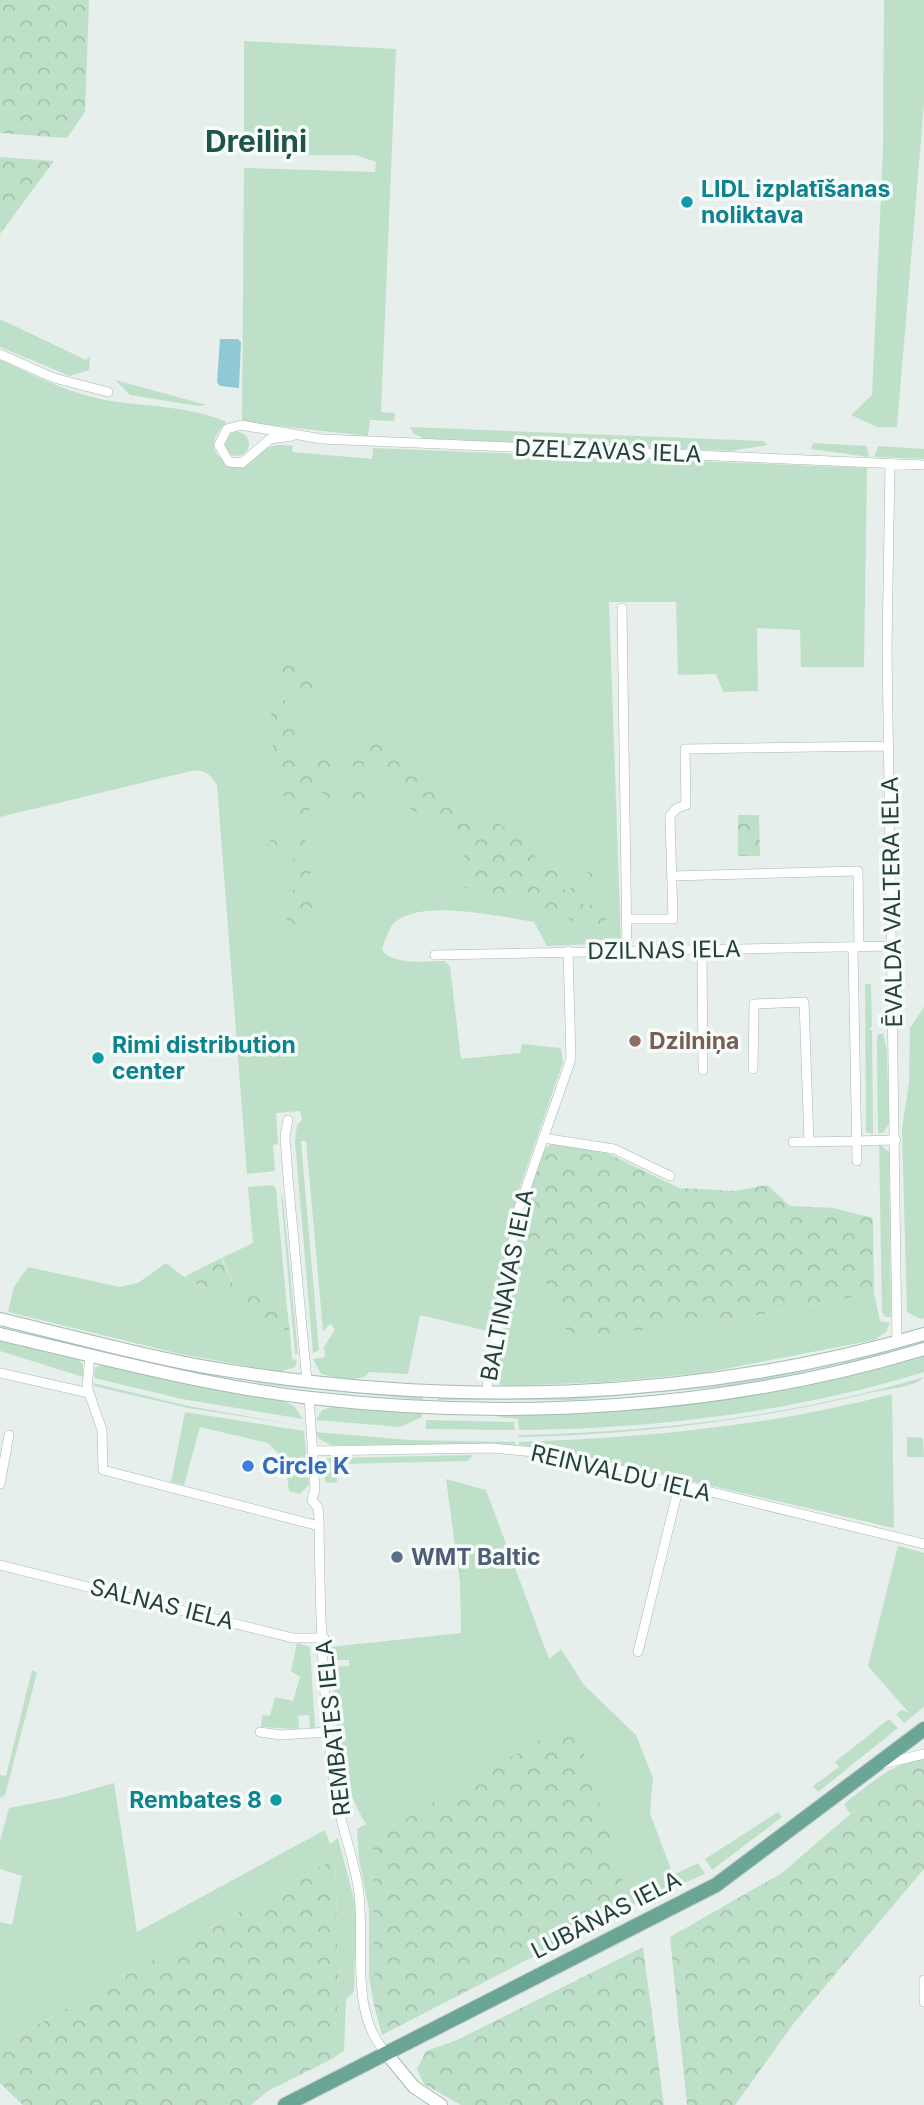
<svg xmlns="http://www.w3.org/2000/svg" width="924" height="2105" viewBox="0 0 924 2105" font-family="Inter,sans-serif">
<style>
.grass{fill:#bfe0c8}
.forest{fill:url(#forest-crowns)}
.water{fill:#8ec9d4}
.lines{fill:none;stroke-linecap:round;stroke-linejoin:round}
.street-casing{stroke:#a8b8b2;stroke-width:10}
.secondary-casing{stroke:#a4bbb3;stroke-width:14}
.primary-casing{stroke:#c2cac8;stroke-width:16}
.street{stroke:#fff;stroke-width:9}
.secondary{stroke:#fff;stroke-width:12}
.primary{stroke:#6aa596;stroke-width:14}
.culture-dot{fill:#0f9aa8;stroke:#f7fbf9;stroke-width:2.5}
.education-dot{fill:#8d6e63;stroke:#f7fbf9;stroke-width:2.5}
.shop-dot{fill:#3f7fe0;stroke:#f7fbf9;stroke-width:2.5}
.service-dot{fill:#5c6f8a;stroke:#f7fbf9;stroke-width:2.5}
.labels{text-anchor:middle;stroke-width:7;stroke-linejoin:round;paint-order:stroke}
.culture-label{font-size:23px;font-weight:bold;fill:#0d838f;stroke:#f7fbf9;text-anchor:start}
.street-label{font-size:23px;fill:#24423a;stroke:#f7fbf9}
.education-label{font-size:23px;font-weight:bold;fill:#785e54;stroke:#f7fbf9;text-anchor:start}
.shop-label{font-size:23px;font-weight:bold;fill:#366cbe;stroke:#f7fbf9;text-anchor:start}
.service-label{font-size:23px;font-weight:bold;fill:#4e5e75;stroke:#f7fbf9;text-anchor:start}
.district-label{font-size:30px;font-weight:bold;fill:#1f5548;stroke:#f7fbf9}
</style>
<defs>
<pattern id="forest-crowns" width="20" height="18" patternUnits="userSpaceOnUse" patternTransform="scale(1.75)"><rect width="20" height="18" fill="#bfe0c8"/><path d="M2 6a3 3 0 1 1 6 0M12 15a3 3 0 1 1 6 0" fill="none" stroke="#a4c1ad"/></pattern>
</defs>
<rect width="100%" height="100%" fill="#e6efeb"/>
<!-- grass -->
<path class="grass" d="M884,0H924V104L897,427H877L851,415L872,395L883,150Z
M244,41L396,49L381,412L395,413L394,421L370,420L368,436L242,422L244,168L375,172L376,162L356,155H282L244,151Z
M0,319L86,360L90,356L89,370L70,376L0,347Z
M0,359C34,376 73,395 111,401C150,407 189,406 227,422C225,425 219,429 217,434C206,455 227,465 244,466C266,452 262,442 293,446L292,452L372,459L373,448L867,468L864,667H801L800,630L757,628L758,691L723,692L716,674L678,675L676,602H609L621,943L547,946L534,922C501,917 418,897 393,924C388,931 384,942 382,950C393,966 427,961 445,961L450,967L461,1059L520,1053L522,1044L561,1048L563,1062L518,1193L492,1332L420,1315L408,1374L369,1372L365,1377L347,1380L321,1374L313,1359L325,1357L324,1347L335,1329L330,1324L323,1331L306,1141H301L319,1350L313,1353L295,1141L297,1125L302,1120L300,1111L276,1113L278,1144L273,1145L275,1171L247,1174L217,785C211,775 204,769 191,771L0,817Z
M115,380L207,405L198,406L130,395Z
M410,427L764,441L767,445L731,451L425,439L413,433Z
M225 444a12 12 0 1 1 24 0a12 12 0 1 1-24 0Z
M813,443L867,446L869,457L811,449Z
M878,446L924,449V459L874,457Z
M865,984H871L872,1027L869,1028L872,1031L873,1134L866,1132Z
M924,1007V1318L921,1319L907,1312L902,1129L909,1083L910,1028Z
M879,1034H883L887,1051L889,1124L883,1133H878L877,1036Z
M879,1143L889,1152L891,1317H885L882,1312Z
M273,1185L276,1189L287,1308L235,1288L222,1258L253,1243L248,1187Z
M281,1194L283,1199L298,1354H295Z
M522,1209L531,1248L712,1324L874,1293L880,1321L890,1323L886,1332L874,1340L704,1373L606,1382L508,1386L499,1384L496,1378Z
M166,1263L184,1277L290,1333L292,1359L297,1360L295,1367L279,1372L180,1354L8,1312L14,1287L28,1267L120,1287L138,1283Z
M0,1340L79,1359L83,1365V1377L0,1351Z
M924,1341V1344L902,1351L741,1385L573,1400H438V1397C592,1404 777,1386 924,1341Z
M924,1354V1372C794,1412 655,1429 519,1430L518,1419L496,1417L513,1413L617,1409Z
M106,1364L280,1399L294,1406L303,1419L182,1399L94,1378L95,1367Z
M190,1369L346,1392L423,1396V1400L269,1385Z
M924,1377C915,1387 889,1389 874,1392C758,1420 639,1435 519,1437V1435C655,1432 793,1416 924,1377Z
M93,1383L188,1406L304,1426L188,1408L94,1386Z
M892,1394L894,1528L565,1452L519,1445V1442C645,1438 770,1426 892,1394Z
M337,1405L422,1412V1417L400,1427L316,1420L322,1410Z
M185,1412L304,1431L309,1485L300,1494L289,1491L285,1461L268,1443L200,1427L184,1485L171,1482Z
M426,1420L514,1422L515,1430L426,1429Z
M316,1432L409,1440L515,1442V1445H331L319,1439Z
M907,1437L923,1438L924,1457H907Z
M473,1455L468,1461L342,1464L336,1468L337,1482L327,1483L320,1471L327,1458Z
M446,1479L486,1490L549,1659L561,1649L584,1685L636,1735L653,1778L650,1813L673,1875L698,1863L705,1874L631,1906L574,1721L374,1838V2005L369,1977V1910L359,1860L357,1829L366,1824C336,1776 336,1722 332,1667L349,1666V1660H331L330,1647L461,1633L460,1582Z
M898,1546L924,1553V1707L904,1723L896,1714L902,1710L909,1713L868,1666Z
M297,1643L310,1647L315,1728H310L309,1715L298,1716L299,1729L261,1727L262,1715L270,1716L275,1697L293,1701L300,1677L291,1671Z
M32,1670L37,1673L5,1795L0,1798V1775L6,1776Z
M889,1719L898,1728L818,1792L813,1786L839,1767L835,1762Z
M924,1758V1764L870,1797L850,1814L844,1804C867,1786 895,1761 924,1758Z
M114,1783L137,1932L325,1830L330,1844L338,1838L356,1907L354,1992L346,1999L344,2051L332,2059L339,1994L335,1858L0,2046V1922L12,1925L22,1876L0,1869V1841L9,1808L65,1797Z
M778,1812L782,1817L712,1870L705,1859Z"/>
<!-- forest -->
<path class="forest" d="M0,0H89L85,112L67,138L0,133Z
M0,157L54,161L0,234Z
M317,661L319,680L311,689H281L275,662L288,663L303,670Z
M290,699L305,737L297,758L310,763L320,747L328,751L335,781L344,791L364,792L370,799L356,807L344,802L335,809L327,805L324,794L307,785L304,791L310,808L301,823C276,798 268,737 272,703Z
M367,735L382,741L389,750L450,799L478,831L492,819L529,844L541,868L561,863L566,867L565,878L559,885L567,891L588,871L595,876L575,900L587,906L605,898L609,913L596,937L587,930L588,913H582L575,922L562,916L561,926L551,925L546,912L531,913L515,896L498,899L480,889L465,888L460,867L467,844C447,820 434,823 411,809C399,802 400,792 393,782C386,773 377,766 368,760H363L365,770L352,766L357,748Z
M738,815H759L760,856H738Z
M276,834L283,844L287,837H301L311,845L314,868L304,883L295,881L293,851L274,848L272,860L260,852Z
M297,888L304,891L312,906L305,928L295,933C283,922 280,894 297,888Z
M553,1143L601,1150L679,1188L735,1191L767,1185L790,1206L834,1208L873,1218L874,1293L712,1324L569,1336L531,1248L522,1209L544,1149Z
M221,1258L235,1288L287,1308L290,1333L184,1277Z
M574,1720L631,1906L382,2035L374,2005L373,1838Z
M924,1764V1869L794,2023L735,2105H687L670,1937L782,1873L870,1797Z
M335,1858L339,1994L332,2059L268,2091L251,2105H23L0,2083V2046Z
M643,1947L664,2105H461L424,2084L417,2069L426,2051L457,2040Z"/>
<!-- water -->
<path class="water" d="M220,339H238L241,342L239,388L220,386L217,382Z"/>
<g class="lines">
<!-- street casing -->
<g class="street-casing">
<path id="street" d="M0,354L54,378L108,392
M292,436L270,439L242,463L229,462L219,445L227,429L241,425L322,439L924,465
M890,463L887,648L897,1342
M622,608L627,950
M672,876L858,871L859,947
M627,919H673L670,816L677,808L686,805L685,749L889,746
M853,947L857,1161
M702,949L703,1070
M435,955L892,946
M753,1069L754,1004L804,1002L809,1142L896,1140
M288,1120L285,1136L288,1178L307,1381
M543,1138L614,1149L670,1176
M793,1142H809
M90,1355L87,1387L102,1430L103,1470L319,1526
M0,1373L89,1393
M486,1393L518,1211L571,1059L568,951
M309,1397L315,1489L312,1500L318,1508L319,1518C320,1608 322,1701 335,1790C340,1826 355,1858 359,1894C365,1946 349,2012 386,2053
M312,1451L492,1448L555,1454L924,1544
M0,1484L9,1435
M0,1565L293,1638H324
M638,1652L679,1486
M260,1732L280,1735L329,1732
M882,1764L924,1754
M924,1980V2002"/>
</g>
<!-- secondary casing -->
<g class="secondary-casing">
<path id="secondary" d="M0,1319C68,1335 137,1355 206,1367C444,1407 692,1403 924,1334
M0,1334C103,1358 206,1386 311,1398C514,1421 728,1409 924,1349
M386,2053L414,2087L441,2105"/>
</g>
<!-- primary casing -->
<g class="primary-casing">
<path id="primary" d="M285,2105L716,1885L924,1729"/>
</g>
<!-- street -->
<use href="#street" class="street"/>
<!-- secondary -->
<use href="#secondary" class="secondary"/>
<!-- primary -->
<use href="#primary" class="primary"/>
</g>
<!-- markers -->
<g class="culture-dot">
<circle cx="687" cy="202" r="7"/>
<circle cx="98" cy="1058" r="7"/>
<circle cx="276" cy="1800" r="7"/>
</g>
<circle class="education-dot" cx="635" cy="1041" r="7"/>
<circle class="shop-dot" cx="248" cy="1466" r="7"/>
<circle class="service-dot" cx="397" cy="1557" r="7"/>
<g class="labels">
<!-- culture labels -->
<g class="culture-label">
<text x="701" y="197">LIDL izplatīšanas<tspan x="701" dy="26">noliktava</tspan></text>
<text x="112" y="1053">Rimi distribution<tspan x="112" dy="26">center</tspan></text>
<text x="262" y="1808" text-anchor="end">Rembates 8</text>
</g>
<!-- street labels -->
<g class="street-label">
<text transform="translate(608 451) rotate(2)" y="8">DZELZAVAS IELA</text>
<text transform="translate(892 902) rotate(-91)" y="8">ĒVALDA VALTERA IELA</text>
<text transform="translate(664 950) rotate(-1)" y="8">DZILNAS IELA</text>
<text transform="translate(507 1285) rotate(-79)" y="8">BALTINAVAS IELA</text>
<text transform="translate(621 1473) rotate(13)" y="8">REINVALDU IELA</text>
<text transform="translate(162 1604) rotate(14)" y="8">SALNAS IELA</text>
<text transform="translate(333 1728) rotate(-96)" y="8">REMBATES IELA</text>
<text transform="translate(606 1915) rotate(-27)" y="8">LUBĀNAS IELA</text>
</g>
<!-- education labels -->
<g class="education-label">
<text x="649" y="1049">Dzilniņa</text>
</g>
<!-- shop labels -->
<g class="shop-label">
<text x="262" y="1474">Circle K</text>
</g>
<!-- service labels -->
<g class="service-label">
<text x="411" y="1565">WMT Baltic</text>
</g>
<!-- district labels -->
<g class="district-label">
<text x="256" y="152">Dreiliņi</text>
</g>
</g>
</svg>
